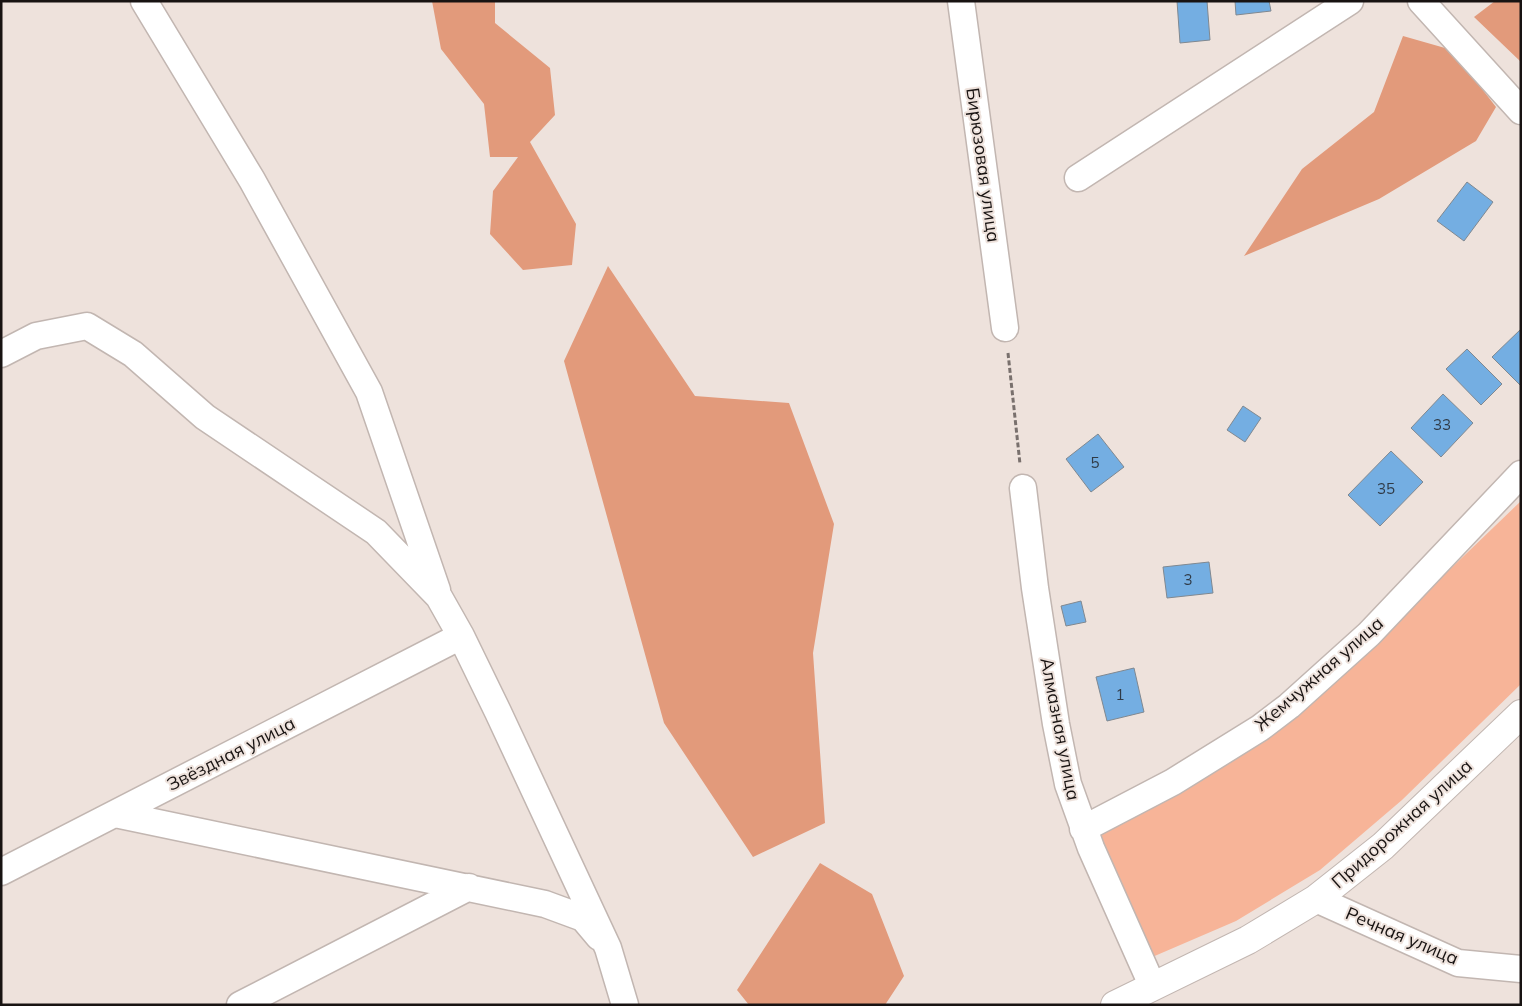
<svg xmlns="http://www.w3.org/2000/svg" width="1522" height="1006" viewBox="0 0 1522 1006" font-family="Mulish,sans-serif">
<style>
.green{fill:#f7b498}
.forest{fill:#e29a7b}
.building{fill:#74aee2;stroke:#808890}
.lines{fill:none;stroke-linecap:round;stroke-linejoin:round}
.minor-casing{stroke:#c2b6b1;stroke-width:29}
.tertiary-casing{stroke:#c2b6b1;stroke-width:30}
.path{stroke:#79706d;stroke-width:3;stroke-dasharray:5 2.5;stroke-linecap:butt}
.minor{stroke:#fff;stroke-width:26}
.tertiary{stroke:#fff;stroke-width:28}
.labels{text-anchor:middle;stroke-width:4;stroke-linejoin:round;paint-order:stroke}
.number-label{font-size:15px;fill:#2f3a46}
.street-label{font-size:18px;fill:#181312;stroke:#eee2dc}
</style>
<rect width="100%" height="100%" fill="#eee2dc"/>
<!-- green -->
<path class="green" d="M1521,501V684L1402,800L1320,870L1236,921L1150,958L1100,837L1110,822L1392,625Z"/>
<!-- forest -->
<path class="forest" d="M432,1H495V23L550,68L555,115L530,142L576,224L572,265L523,270L490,234L493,191L518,157H490L484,104L441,49Z
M1495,1H1521V62L1474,17Z
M1403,36L1452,50L1496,107L1476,141L1379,199L1244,256L1302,169L1374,112Z
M608,266L695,396L789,403L834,524L813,653L825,823L753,857L664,723L564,361Z
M820,863L872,894L904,976L885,1005H749L737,990Z"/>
<!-- building -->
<path class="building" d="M1177,1H1207L1210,40L1180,43Z
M1235,1H1269L1271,11L1236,15Z
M1467,182L1493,202L1464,241L1437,221Z
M1521,329V386L1492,357Z
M1467,349L1502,384L1481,405L1446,369Z
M1443,394L1473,423L1441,457L1411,428Z
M1243,406L1261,418L1245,442L1227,430Z
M1098,434L1124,467L1091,492L1066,459Z
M1391,451L1423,482L1380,526L1348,495Z
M1209,562L1213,593L1167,598L1163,567Z
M1081,601L1086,622L1066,626L1061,606Z
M1134,668L1144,712L1107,721L1096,677Z"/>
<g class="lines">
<!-- minor casing -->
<g class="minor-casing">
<path id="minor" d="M144,1L252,180L369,392L437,590
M961,1L1005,328
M1421,1L1521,111
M1078,178L1350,1
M1,354L36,336L87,326L133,354L205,417L376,532L439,597L461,636L498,712L608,948L625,1005
M1023,488L1035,588L1056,724L1068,784L1091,848L1152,985
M115,814L545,904L583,918L599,937
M1083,829L1173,782L1260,728L1289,706L1369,634L1521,474
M1,872L461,636
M1316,899L1458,963L1521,969
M240,1005L469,887"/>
</g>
<!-- tertiary casing -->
<g class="tertiary-casing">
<path id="tertiary" d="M1115,1005L1248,940L1316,899L1383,846L1521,714"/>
</g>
<!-- path -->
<path class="path" d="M1008,353L1020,464"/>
<!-- minor -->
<use href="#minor" class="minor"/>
<!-- tertiary -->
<use href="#tertiary" class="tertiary"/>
</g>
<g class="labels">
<!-- number labels -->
<g class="number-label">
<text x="1442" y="430">33</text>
<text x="1095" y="468">5</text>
<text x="1386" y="494">35</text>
<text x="1188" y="585">3</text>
<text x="1120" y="700">1</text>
</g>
<!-- street labels -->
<g class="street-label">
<text transform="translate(983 165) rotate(82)" y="6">Бирюзовая улица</text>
<text transform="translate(1319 674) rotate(-41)" y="6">Жемчужная улица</text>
<text transform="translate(1060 729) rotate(79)" y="6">Алмазная улица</text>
<text transform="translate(231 754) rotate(-27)" y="6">Звёздная улица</text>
<text transform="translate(1402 824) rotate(-42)" y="6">Придорожная улица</text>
<text transform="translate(1402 936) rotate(23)" y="6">Речная улица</text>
</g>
</g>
<!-- border -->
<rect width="1522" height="1006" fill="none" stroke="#181312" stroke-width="5"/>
</svg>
